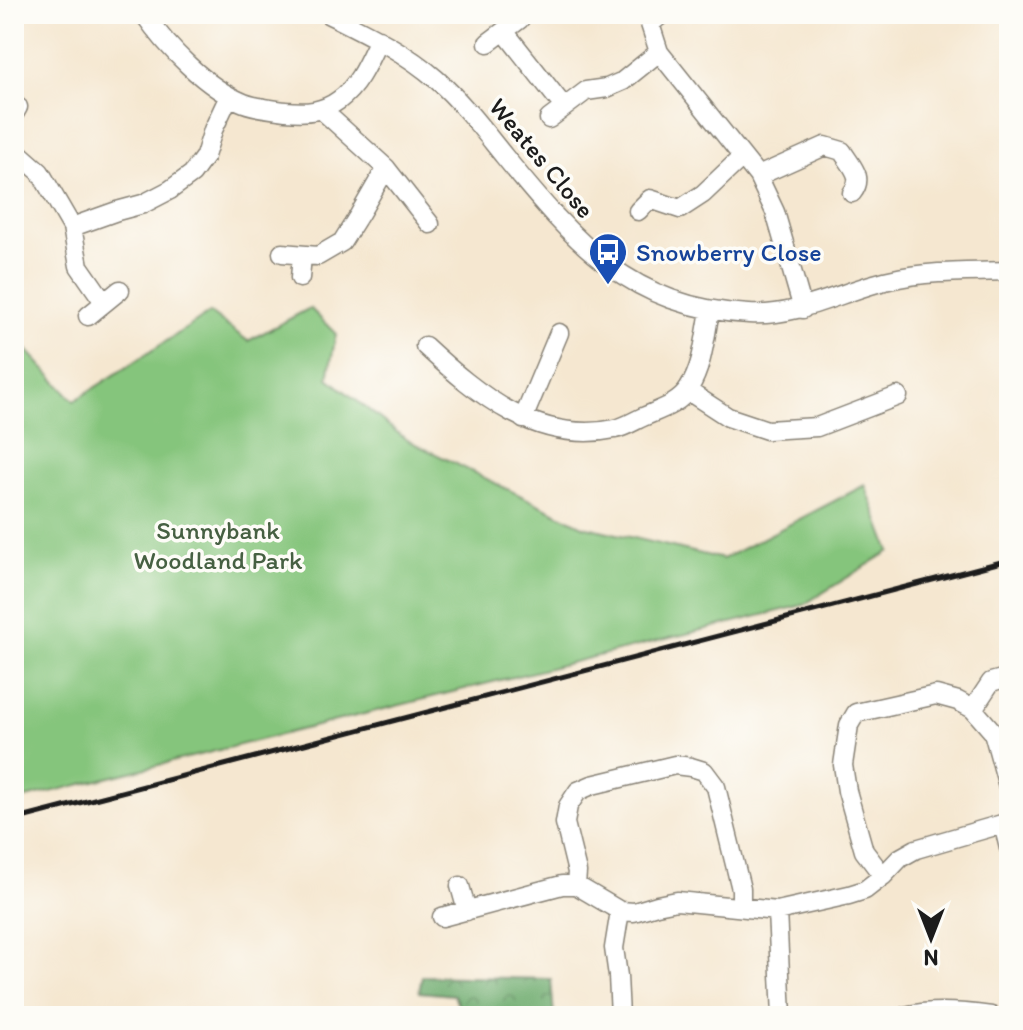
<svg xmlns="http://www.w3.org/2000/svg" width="1023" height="1030" viewBox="0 0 1023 1030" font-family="Itim,sans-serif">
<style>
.green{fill:#85c57c;stroke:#50704c;stroke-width:2}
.forest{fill:url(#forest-crowns);stroke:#446344;stroke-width:2}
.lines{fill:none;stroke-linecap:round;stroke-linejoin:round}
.minor-casing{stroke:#888276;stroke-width:21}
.minor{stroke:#fff;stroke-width:18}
.rail{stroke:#1c1c1c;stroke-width:5}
.labels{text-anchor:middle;stroke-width:7;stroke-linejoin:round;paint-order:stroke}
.street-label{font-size:26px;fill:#1c1c1c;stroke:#fdfcf7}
.transit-label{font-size:26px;fill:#164399;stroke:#fdfcf7;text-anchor:start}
.park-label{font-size:26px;fill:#466042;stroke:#fdfcf7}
</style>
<defs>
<pattern id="forest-crowns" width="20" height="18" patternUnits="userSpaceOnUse" patternTransform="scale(2)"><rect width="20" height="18" fill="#6caa6c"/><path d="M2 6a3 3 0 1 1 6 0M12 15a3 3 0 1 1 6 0" fill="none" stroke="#588a58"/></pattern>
</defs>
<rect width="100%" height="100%" fill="#fdfcf7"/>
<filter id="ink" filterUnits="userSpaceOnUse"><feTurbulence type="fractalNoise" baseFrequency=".0125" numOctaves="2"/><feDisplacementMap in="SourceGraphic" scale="16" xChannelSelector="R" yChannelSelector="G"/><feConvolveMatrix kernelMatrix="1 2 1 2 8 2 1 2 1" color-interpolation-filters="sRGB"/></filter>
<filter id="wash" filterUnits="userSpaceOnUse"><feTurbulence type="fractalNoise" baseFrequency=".006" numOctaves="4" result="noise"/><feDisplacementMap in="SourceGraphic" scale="32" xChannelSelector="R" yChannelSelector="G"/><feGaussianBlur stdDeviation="1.8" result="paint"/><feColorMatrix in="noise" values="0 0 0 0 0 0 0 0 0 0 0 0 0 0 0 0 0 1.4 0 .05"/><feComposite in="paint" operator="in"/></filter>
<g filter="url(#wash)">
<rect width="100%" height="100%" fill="#f5e7d0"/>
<!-- green -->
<path class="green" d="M310,308L336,334L328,378L407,440L583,526L723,559L865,485L890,551L803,605L14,801V336L74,401L210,313L248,341Z"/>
<!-- forest -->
<path class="forest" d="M422,976L551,979L554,1016H462L454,995L419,992Z"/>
</g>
<g filter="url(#ink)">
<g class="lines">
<!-- minor casing -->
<g class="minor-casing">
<path id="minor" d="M144,14C167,47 206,88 244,103C257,108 272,109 286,111C306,113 323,112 339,100C359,85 368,62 379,39
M328,14C366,33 404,51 436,79C462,102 483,130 504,156C574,242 631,308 749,314C799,317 841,291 889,280C928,271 969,272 1009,271
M662,14L650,24L659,52L758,176L775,212L803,309
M504,31L564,107
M488,43L520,19
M322,110L386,168L430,224
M14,114L18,107
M549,119L586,91L607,88L623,81L659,52
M14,149L40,172L72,227L79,266L104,302
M758,176L825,146L842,151C851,166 865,177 852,193
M638,211L650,199L680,209L703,194L742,157
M72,227L117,211L143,204L170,190L192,174L205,156L213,130L229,96
M282,253L318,256L342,242L359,215L386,168
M300,278L302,256
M88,316L120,290
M425,346C478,395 538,445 615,429C625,427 634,421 643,417C659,410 680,404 689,388C703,366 705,336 710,311
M688,391L728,417L767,430L817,427L898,396
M523,419L559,333
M973,709L991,682L1009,677
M1003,824L1009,848
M883,876L864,851L847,791L843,765L849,725L856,713L936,695L958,701L973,709L993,732L1009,790
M576,885L577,872L565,823L568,806L578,791L592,785L675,765L691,767L704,771L716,787L741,889V907
M460,886L467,911
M777,911L782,1016
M442,917L562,885H576L620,911L634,912L657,905L677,901L777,911L849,895L865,890L883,876L900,858L916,849L1009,822
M620,1016L618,976L614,948L620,911
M905,1016C932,1009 964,1012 991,1016"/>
</g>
<!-- minor -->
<use href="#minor" class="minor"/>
<!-- rail -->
<path class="rail" d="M14,820L1009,560"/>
</g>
</g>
<!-- icons -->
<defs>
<g id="bus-pin" transform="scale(2)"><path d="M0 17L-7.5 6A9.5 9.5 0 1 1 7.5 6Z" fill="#1a4fb4" stroke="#fdfcf7"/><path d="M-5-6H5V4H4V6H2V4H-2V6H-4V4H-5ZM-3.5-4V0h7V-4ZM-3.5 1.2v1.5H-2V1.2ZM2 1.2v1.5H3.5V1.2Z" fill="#fff"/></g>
</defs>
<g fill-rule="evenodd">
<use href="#bus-pin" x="608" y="252"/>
</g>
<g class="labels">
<!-- street labels -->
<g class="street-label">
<text transform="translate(542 158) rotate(50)" y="9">Weates Close</text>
</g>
<!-- transit labels -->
<g class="transit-label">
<text x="636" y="261">Snowberry Close</text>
</g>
<!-- park labels -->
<g class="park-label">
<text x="218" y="539">Sunnybank<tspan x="218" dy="30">Woodland Park</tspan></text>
</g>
</g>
<!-- margin -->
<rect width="1023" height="1030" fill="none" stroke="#fdfcf7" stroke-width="48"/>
<!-- north arrow -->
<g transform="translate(931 938) rotate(180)" stroke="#fdfcf7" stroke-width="6" paint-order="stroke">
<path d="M0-6L14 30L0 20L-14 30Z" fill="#1c1c1c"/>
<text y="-12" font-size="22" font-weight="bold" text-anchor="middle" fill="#1c1c1c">N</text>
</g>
</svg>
